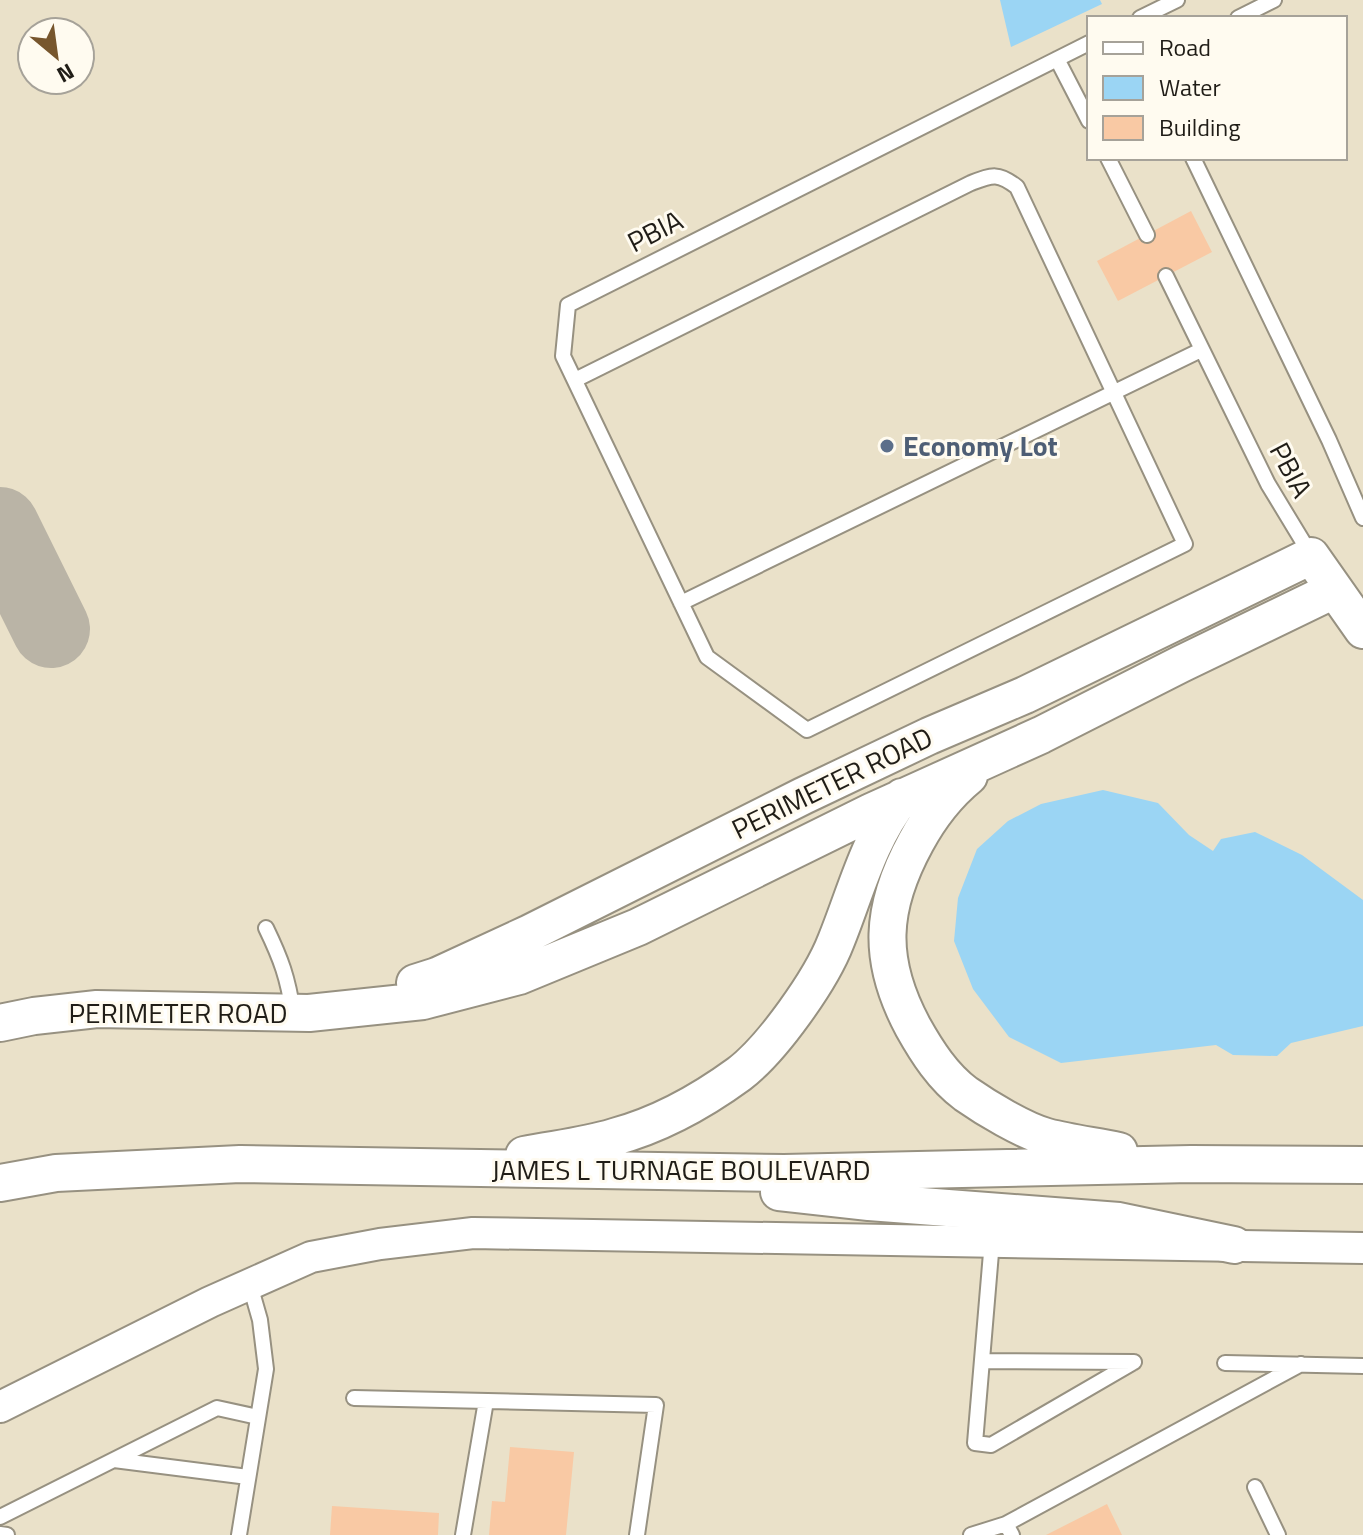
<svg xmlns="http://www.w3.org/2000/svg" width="1363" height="1535" viewBox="0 0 1363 1535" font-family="'Titillium Web',sans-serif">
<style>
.built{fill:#eae1c9;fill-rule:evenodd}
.water{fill:#9bd5f4}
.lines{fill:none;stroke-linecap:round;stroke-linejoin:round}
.taxiway{stroke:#bab4a6;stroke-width:78}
.building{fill:#f9c9a4}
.service-casing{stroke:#979181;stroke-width:18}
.minor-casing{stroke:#979181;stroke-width:34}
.tertiary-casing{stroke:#979181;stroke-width:40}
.service{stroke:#fff;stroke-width:14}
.minor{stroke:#fff;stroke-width:30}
.tertiary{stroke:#fff;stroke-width:36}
.service-dot{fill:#5c6f8a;stroke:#fffbf0;stroke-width:3}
.labels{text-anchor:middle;stroke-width:6;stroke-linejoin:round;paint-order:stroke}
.street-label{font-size:28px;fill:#201d17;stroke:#fffbf0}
.service-label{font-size:28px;font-weight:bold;fill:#4e5e75;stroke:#fffbf0;text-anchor:start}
</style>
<rect width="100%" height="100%" fill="#f4eddc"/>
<!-- built -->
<path class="built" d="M0,0H1363V1535H0ZM1089,18H1345V158H1089ZM32,32H80V80H32Z"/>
<!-- water -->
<path class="water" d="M1000,0H1100L1102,4L1011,47Z
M1103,790L1158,803L1189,835L1213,851L1221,839L1255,832L1302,855L1363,900V1026L1291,1043L1277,1056L1233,1055L1216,1045L1061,1063L1009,1037L973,989L954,941L958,898L977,849L1008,821L1041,804Z"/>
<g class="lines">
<!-- taxiway -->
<path class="taxiway" d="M0,526L51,629"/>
</g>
<!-- building -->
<path class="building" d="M1191,211L1212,252L1118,301L1097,261Z
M510,1447L574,1452L566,1535H489L492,1501L505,1502Z
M1107,1504L1122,1535H1046Z
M332,1506L439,1513L438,1535H330Z"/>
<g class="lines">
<!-- service casing -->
<g class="service-casing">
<path id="service" d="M1140,18L1177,0
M1238,18L1274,0
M1057,59L1089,121
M1108,158L1147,235
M1193,158L1329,440L1363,518
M1166,276L1268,484L1311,555
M575,380L971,183C992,175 998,172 1017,187L1185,544L807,730L707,657L563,356L568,305L1089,43
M681,603L1201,350
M266,928C281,959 288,978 293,1013
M992,1241L975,1443L991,1445L1134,1362
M982,1361L1134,1362
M1225,1363L1363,1366
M354,1398L656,1405L637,1535
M114,1460L248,1477
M1255,1487L1278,1535
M0,1517L217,1408L258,1417
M1006,1524L1301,1364
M0,1534L7,1535
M239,1535L266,1369L260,1320L250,1285
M463,1535L486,1401
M971,1535L1006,1524L1012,1535"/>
</g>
<!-- minor casing -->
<g class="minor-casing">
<path id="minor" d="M0,1407L210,1302L311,1257L380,1244L473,1233L1363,1248"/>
</g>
<!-- tertiary casing -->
<g class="tertiary-casing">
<path id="tertiary" d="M969,776C947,794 930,816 916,842C880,908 877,960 913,1027C927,1052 943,1077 966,1094C986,1108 1024,1131 1047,1137C1070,1143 1095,1146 1119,1151
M415,983L437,976L530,933L803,796L929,736L1025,695L1311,556L1363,630
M0,1023L34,1016L97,1009L309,1013L423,1001L519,976L638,927L871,812L1041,735L1181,664L1334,590
M524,1155C554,1149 585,1146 614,1137C659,1125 702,1101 739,1074C772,1049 821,980 836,941C856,892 868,840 902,797
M0,1183L56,1173L240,1164L784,1173L1191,1164L1363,1165
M779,1192L869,1202L1119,1221L1234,1245"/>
</g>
<!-- service -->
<use href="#service" class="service"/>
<!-- minor -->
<use href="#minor" class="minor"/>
<!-- tertiary -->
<use href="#tertiary" class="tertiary"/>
</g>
<!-- markers -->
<circle class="service-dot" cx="887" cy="446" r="8"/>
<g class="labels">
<!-- street labels -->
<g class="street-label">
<text transform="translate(655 231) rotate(-27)" y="10">PBIA</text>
<text transform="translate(1291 470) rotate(62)" y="10">PBIA</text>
<text transform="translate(832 783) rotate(-26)" y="10">PERIMETER ROAD</text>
<text x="178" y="1023">PERIMETER ROAD</text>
<text x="681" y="1180">JAMES L TURNAGE BOULEVARD</text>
</g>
<!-- service labels -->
<g class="service-label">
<text x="903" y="456">Economy Lot</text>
</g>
</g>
<!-- legend -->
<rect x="1087" y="16" width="260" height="144" fill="#fffbf0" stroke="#a6a299" stroke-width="2"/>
<rect x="1103" y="42" width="40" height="12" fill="#ffffff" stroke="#a6a299" stroke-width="2"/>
<text x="1159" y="56" font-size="24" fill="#201d17">Road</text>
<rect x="1103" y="76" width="40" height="24" fill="#9bd5f4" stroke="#a6a299" stroke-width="2"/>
<text x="1159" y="96" font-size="24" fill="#201d17">Water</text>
<rect x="1103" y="116" width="40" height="24" fill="#f9c9a4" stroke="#a6a299" stroke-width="2"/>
<text x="1159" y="136" font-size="24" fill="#201d17">Building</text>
<!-- north arrow -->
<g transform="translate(56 56) rotate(151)"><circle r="38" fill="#fffbf0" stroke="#a6a299" stroke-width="2"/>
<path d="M0-6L14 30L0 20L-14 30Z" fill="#77562d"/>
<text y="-12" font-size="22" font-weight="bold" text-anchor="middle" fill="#201d17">N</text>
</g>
</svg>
